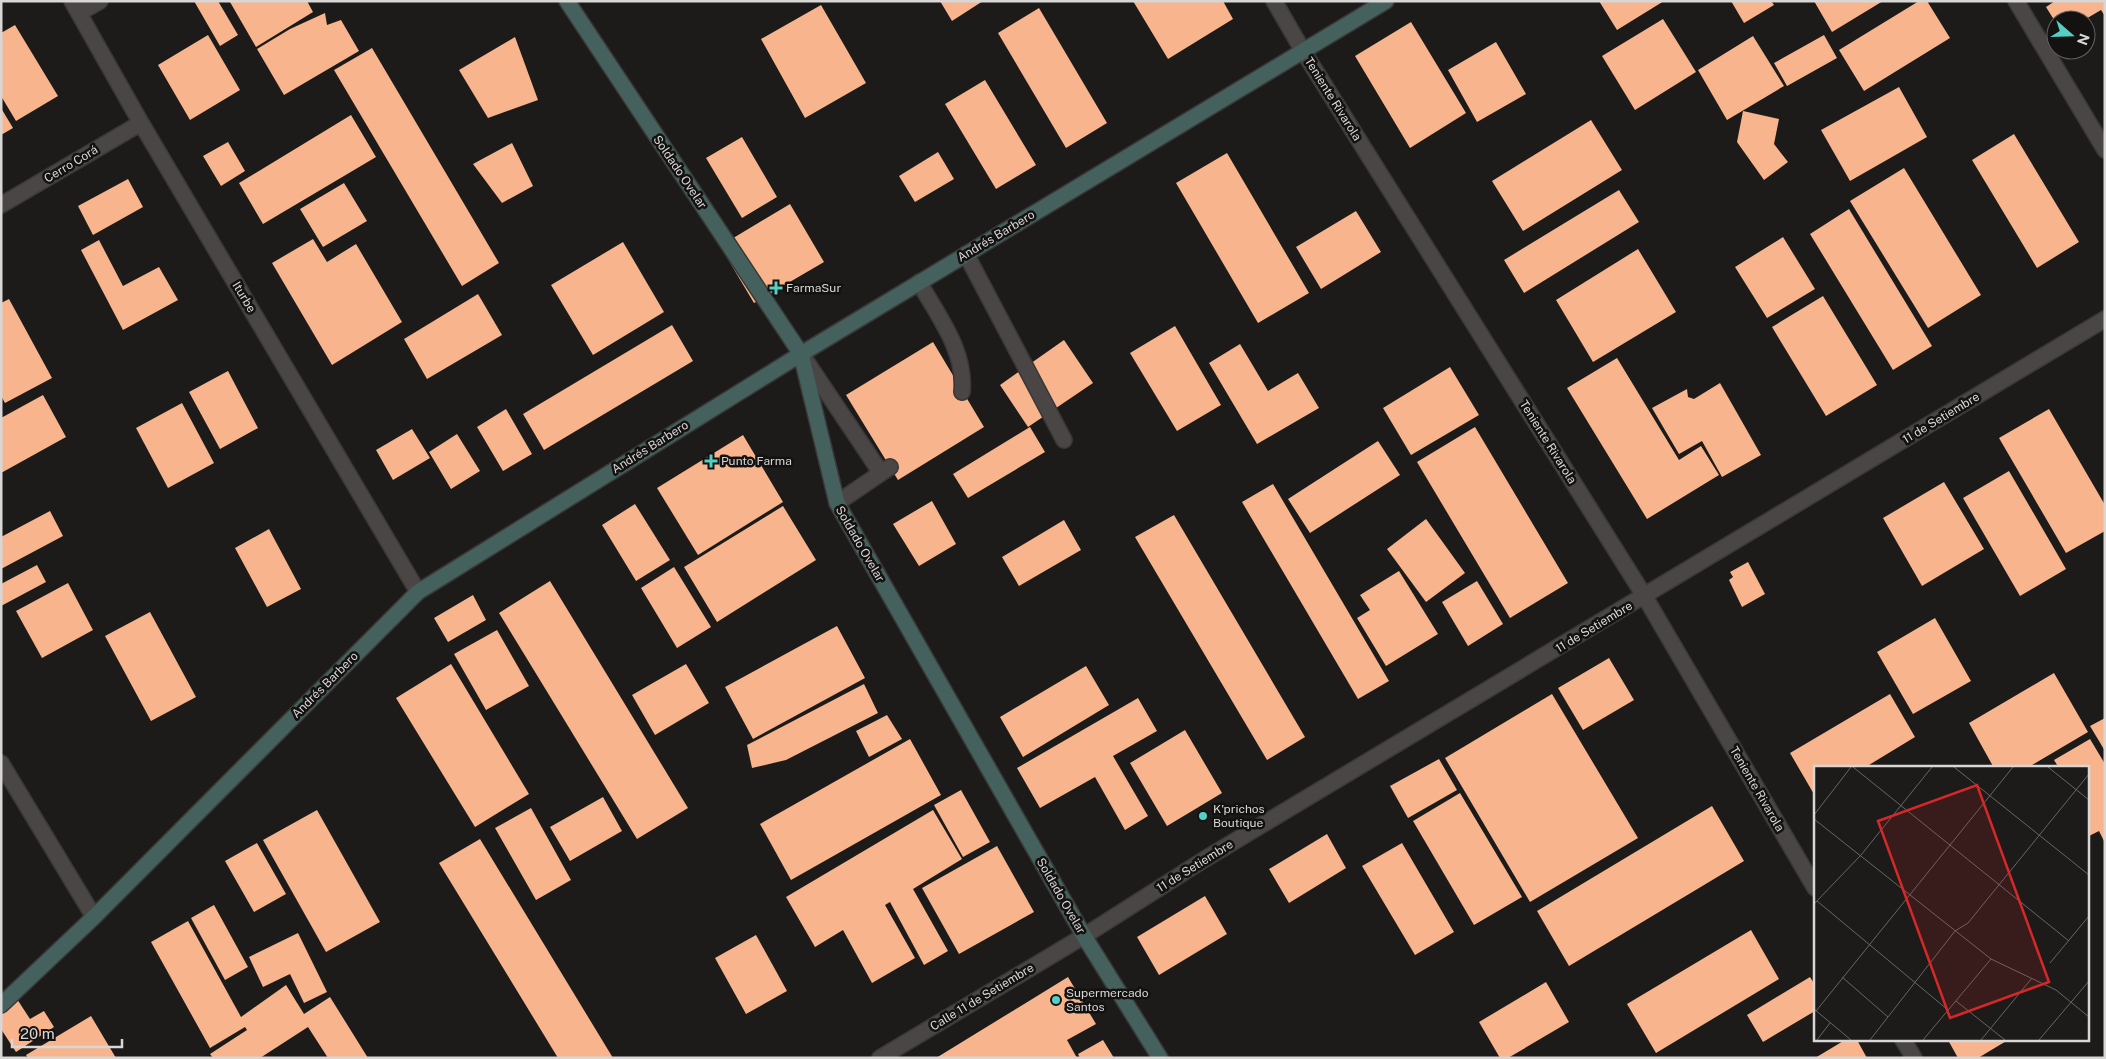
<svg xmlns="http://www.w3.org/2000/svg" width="2106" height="1059" viewBox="0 0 2106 1059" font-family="'Public Sans',sans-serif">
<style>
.building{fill:#f8b48c}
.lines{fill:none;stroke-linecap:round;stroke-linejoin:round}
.service-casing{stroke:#3a3837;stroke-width:18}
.minor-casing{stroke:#3a3837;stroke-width:18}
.secondary-casing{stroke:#3a3837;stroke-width:18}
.service{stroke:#494645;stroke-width:15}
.minor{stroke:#494645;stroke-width:15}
.secondary{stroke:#44615e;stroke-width:15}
.poi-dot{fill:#55cec5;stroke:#141211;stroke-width:2}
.labels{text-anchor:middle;stroke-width:5;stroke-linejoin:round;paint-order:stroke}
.street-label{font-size:12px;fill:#d9d7d6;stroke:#141211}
.poi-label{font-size:12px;fill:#d9d7d6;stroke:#141211;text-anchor:start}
.inset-road{fill:none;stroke:#686665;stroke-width:1}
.view{fill:#d62828;fill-opacity:0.15;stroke:#d62828;stroke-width:2.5}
.inset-edge{fill:none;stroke:#d9d7d6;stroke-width:2.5}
</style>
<rect width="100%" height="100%" fill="#1d1b1a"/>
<!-- building -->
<path class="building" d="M194,1H218L238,35L220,46Z
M232,1H307L313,12L256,47L230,2Z
M940,1H983L952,21Z
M1133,1H1223L1233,19L1168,59Z
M1599,1H1664L1617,30Z
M1731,1H1771L1774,5L1744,23Z
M1814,1H1883L1832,32Z
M1919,1H1927L1950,38L1864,91L1839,50Z
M2055,1H2105V16L2101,10L2084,20H2056V23L2046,7Z
M821,5L866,83L805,118L761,39Z
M1039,8L1107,123L1066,148L998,33Z
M325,13L327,25L341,20L359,51L284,95L257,49L290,29Z
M1663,19L1696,72L1635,110L1602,56Z
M1411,22L1466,113L1410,148L1355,56Z
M15,25L58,96L16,121L1,96V33Z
M208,35L240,90L190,120L158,65Z
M1824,35L1837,58L1787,86L1774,63Z
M1753,36L1784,86L1727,120L1698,70Z
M515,37L538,100L488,118L459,70Z
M1496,42L1526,94L1477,122L1448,70Z
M372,48L499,263L462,286L334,70Z
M985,80L1036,165L996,189L945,104Z
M1899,87L1927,137L1850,181L1821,130Z
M1,108L13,128L1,135Z
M1743,111L1779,119L1774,144L1788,162L1764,180L1737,142Z
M351,115L376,157L263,224L239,183Z
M1591,120L1622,170L1523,231L1492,181Z
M2014,134L2079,242L2037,268L1972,160Z
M742,137L777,197L742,218L706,158Z
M228,142L245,171L221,186L203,156Z
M512,143L533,186L502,203L473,164Z
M938,152L954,179L915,202L899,176Z
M1227,153L1309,293L1258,323L1176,183Z
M1904,168L1981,295L1928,328L1850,201Z
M128,179L143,207L93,235L78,206Z
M344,183L367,221L323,247L300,209Z
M1619,190L1639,222L1524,293L1504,260Z
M790,204L824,262L754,303L720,246Z
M1849,209L1932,346L1893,370L1810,234Z
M1356,211L1381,252L1321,289L1296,247Z
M1783,237L1815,289L1767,318L1735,267Z
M313,239L327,262L356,244L402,322L332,365L272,263Z
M99,240L123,286L159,267L178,300L123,330L81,250Z
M623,242L664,312L593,355L551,285Z
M1638,249L1676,312L1593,362L1556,300Z
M478,294L502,335L427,379L404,339Z
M1823,296L1877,385L1826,416L1772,327Z
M9,299L52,378L5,403L1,396V303Z
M672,325L693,361L544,450L523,414Z
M1175,326L1221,405L1177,431L1130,353Z
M1064,340L1093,383L1028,427L1000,385Z
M933,342L984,427L898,480L846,395Z
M1240,344L1268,391L1298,373L1319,408L1257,444L1209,363Z
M1617,358L1679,460L1701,446L1719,475L1647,519L1567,388Z
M1450,367L1479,415L1411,455L1383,408Z
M228,371L258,428L220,449L189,392Z
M1720,383L1761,455L1722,477L1702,441L1679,454L1652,408L1687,389L1688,397L1694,399Z
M43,395L66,437L1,473V418Z
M182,403L214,463L168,488L136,428Z
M506,409L532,454L503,471L477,427Z
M2049,409L2105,505V531L2066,553L1999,438Z
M1030,427L1045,452L968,498L953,474Z
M1475,427L1568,583L1510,618L1417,462Z
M412,429L430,458L393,480L376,450Z
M457,434L480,471L451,489L429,452Z
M743,435L783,502L698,555L657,488Z
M1378,441L1400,475L1310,533L1288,499Z
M2009,471L2066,569L2020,596L1963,498Z
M1944,482L1984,549L1922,586L1883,518Z
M1273,484L1389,681L1358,699L1242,502Z
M932,501L956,544L919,566L893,524Z
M635,504L670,560L636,581L602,525Z
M783,506L816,560L717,622L684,567Z
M50,511L63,536L1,569V537Z
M1174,515L1305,737L1267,760L1135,537Z
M1426,519L1465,573L1426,602L1387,549Z
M1064,520L1081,550L1019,586L1002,557Z
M269,529L301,589L267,607L235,548Z
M1748,562L1765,594L1742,607L1729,580L1733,577L1730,572Z
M37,565L46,582L1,606V584Z
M674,567L711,627L677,648L641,588Z
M1399,571L1438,634L1386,666L1357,618L1370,610L1360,595Z
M550,581L688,808L637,839L499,613Z
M1477,581L1503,624L1468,646L1442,602Z
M68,583L93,630L42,658L16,611Z
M473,595L486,620L448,642L434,618Z
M150,612L196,697L151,721L105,636Z
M1935,618L1971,681L1913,714L1877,652Z
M837,626L865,678L753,739L725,687Z
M497,630L529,686L486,710L454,654Z
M1609,658L1634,700L1583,730L1558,688Z
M451,664L529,794L475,827L396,698Z
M686,664L709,703L655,735L632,695Z
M1086,666L1109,705L1023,757L1000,717Z
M2054,673L2088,732L2027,768H1994L1969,723Z
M864,684L878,713L786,760L752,768L747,745Z
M1552,694L1638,838L1530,902L1445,758Z
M1890,694L1915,737L1864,768H1815V796L1790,753Z
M1138,698L1157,731L1113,756L1148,816L1125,830L1095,777L1040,808L1017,768Z
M887,715L902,739L869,757L856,731Z
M2105,718V751L2090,726Z
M1185,730L1222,793L1167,826L1130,763Z
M910,739L941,795L791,880L760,824Z
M2090,739L2105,764V843L2099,831L2087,837V768H2059L2054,760Z
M1439,759L1457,790L1408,818L1390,786Z
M961,790L990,842L963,857L934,805Z
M1460,793L1522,897L1474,925L1413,821Z
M603,797L622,831L570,861L550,827Z
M1712,806L1744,861L1569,966L1537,911Z
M531,808L571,880L536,900L495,828Z
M317,810L380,922L326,952L263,840Z
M933,810L962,859L913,889L948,951L924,965L890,902L885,905L915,958L872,983L843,930L815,947L786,897Z
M1327,834L1346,868L1289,903L1269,869Z
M480,839L613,1058H558L439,863Z
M257,843L286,894L254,912L225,861Z
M1402,843L1454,932L1415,955L1362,866Z
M997,846L1034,912L959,954L922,888Z
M1205,896L1227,934L1159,975L1137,937Z
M214,905L248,967L225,980L191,918Z
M188,921L241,1017L286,985L304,1014L330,997L368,1058H328L308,1027L260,1058H213L210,1054L247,1030L245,1027L210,1048L151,942Z
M1751,930L1779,979L1656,1053L1627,1004Z
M298,933L327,992L304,1003L290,974L263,987L249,957Z
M756,935L787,991L746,1014L715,958Z
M1068,977L1096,1024L1067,1040L1077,1058H936Z
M1810,977L1815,985V1011L1763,1042L1747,1015Z
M1546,982L1569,1022L1508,1058H1500L1479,1022Z
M17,999L30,1019L44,1011L54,1027L16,1052L1,1029V1009Z
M91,1016L116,1058H28L26,1055Z
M1103,1040L1114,1058H1080L1078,1054Z
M1845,1040H1857L1867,1058H1815Z
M1948,1040H2008L1978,1058H1958Z"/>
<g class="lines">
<!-- service casing -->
<g class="service-casing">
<path id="service" d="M966,254L1064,440
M919,282C938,316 966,351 962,392
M802,355L881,473
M837,503L890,467"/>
</g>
<!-- minor casing -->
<g class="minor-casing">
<path id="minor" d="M72,1L141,123L418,592
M1274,1L1303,51L1645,597L1815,888
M2016,1L2105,150
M79,13L100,1
M1,205L141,123
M1,763L94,917
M1903,1040L1914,1058
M880,1058L1084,936L1205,859L2105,319"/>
</g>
<!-- secondary casing -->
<g class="secondary-casing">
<path id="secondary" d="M567,1L801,354L837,503L1084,936L1160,1058
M1,1005L94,917L418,592L801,354L1386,1"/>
</g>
<!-- service -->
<use href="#service" class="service"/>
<!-- minor -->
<use href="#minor" class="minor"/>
<!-- secondary -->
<use href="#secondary" class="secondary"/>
</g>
<!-- markers -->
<g class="poi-dot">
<path d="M773.5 280.5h5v5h5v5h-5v5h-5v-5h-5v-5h5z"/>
<path d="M708.5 453.5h5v5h5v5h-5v5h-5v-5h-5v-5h5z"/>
<circle cx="1203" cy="816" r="5"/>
<circle cx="1056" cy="1000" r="5"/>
</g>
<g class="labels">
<!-- street labels -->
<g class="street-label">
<text transform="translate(1333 99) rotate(58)" y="4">Teniente Rivarola</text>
<text transform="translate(71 164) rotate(-31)" y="4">Cerro Corá</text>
<text transform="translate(680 172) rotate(56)" y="4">Soldado Ovelar</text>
<text transform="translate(996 236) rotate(-31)" y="4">Andrés Barbero</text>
<text transform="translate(244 297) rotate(59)" y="4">Iturbe</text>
<text transform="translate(1941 418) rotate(-31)" y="4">11 de Setiembre</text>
<text transform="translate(1548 442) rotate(58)" y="4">Teniente Rivarola</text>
<text transform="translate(650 447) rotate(-32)" y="4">Andrés Barbero</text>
<text transform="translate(860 544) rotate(60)" y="4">Soldado Ovelar</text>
<text transform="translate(1594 627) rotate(-31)" y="4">11 de Setiembre</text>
<text transform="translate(325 685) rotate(-45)" y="4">Andrés Barbero</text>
<text transform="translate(1757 789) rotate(60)" y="4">Teniente Rivarola</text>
<text transform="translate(1195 866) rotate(-32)" y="4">11 de Setiembre</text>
<text transform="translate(1061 896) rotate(60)" y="4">Soldado Ovelar</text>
<text transform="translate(982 997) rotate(-31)" y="4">Calle 11 de Setiembre</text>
</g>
<!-- poi labels -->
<g class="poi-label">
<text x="786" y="292">FarmaSur</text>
<text x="721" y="465">Punto Farma</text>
<text x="1213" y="813">K'prichos<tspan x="1213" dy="14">Boutique</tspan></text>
<text x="1066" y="997">Supermercado<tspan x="1066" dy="14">Santos</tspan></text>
</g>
</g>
<!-- overview -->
<g transform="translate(1814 766)">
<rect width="275" height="275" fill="#1d1b1a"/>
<path class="inset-road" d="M39,1L255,175M140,1L275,109M234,1L275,34M0,49L37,1M0,53L177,193L242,224L275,251M3,135L134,244M0,138L47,89L118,1M236,197L275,150M28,211L74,251M142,235L191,274M0,243L37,274M2,245L199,1M3,274L16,257M56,274L141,165L154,157L275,8M109,274L177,193M167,274L218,212M225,274L275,215"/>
<path class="view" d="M163,19L235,216L136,252L64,55Z"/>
<rect width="275" height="275" class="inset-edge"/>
</g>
<!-- border -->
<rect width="2106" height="1059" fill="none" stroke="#d9d7d6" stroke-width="5"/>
<!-- north arrow -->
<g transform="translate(2071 35) rotate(110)"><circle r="24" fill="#141211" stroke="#636160"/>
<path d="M0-4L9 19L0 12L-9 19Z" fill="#55cec5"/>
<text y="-8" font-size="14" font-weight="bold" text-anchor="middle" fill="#d9d7d6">N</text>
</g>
<!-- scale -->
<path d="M12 1039v8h110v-8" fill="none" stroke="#d9d7d6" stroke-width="2.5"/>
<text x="20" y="1039" font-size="15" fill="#d9d7d6" stroke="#141211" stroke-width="4" paint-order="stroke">20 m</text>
</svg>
